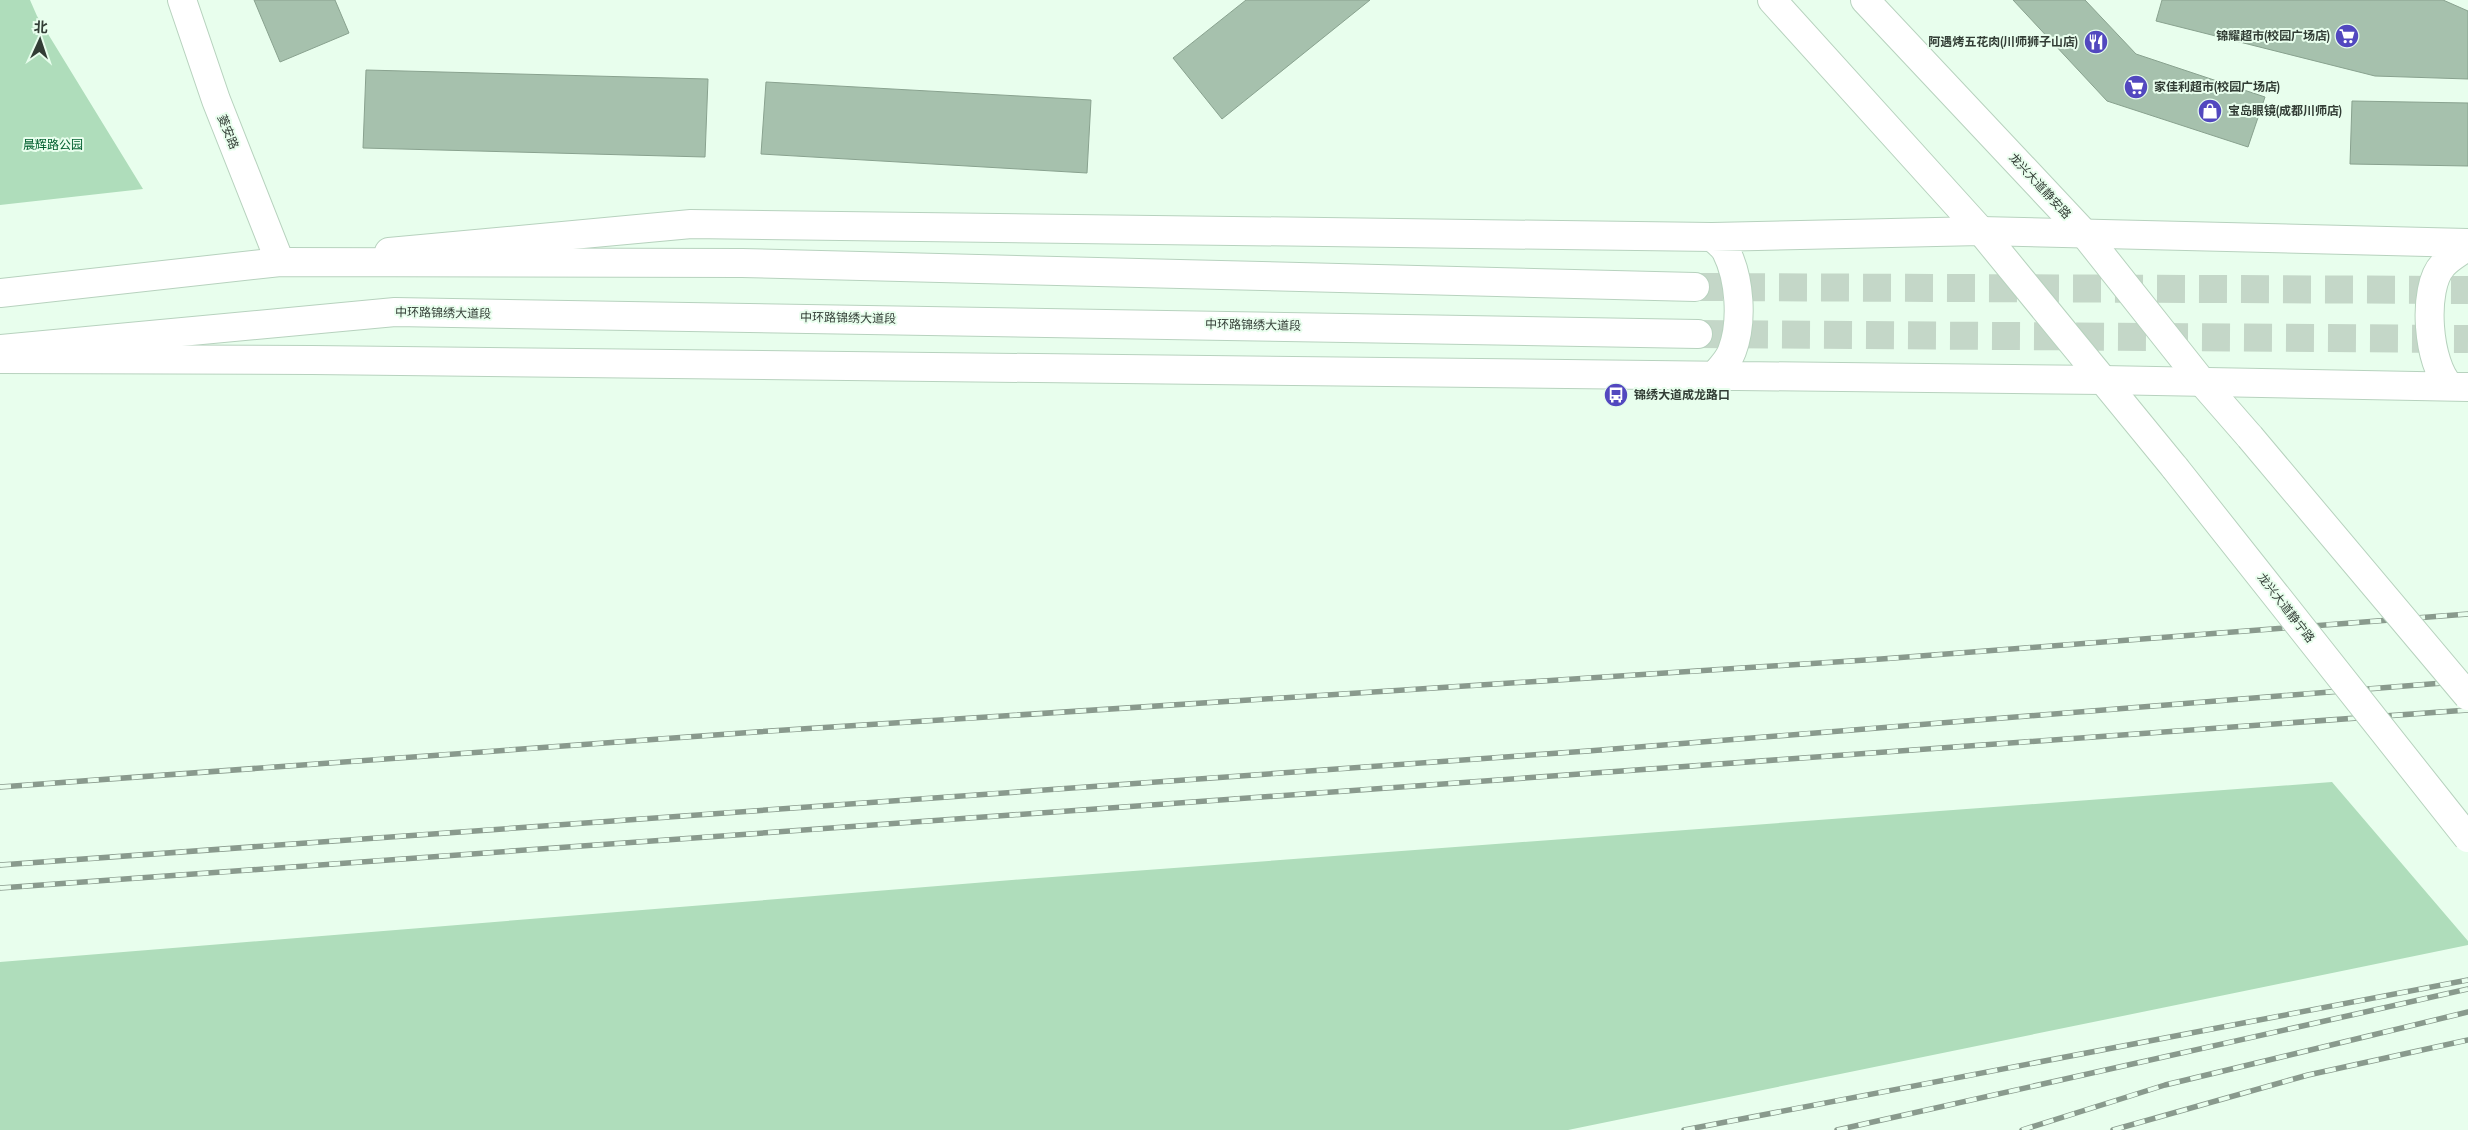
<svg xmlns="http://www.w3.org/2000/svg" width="2468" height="1130" viewBox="0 0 2468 1130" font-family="'Asap Condensed','Noto Sans SC',sans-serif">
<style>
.green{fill:#afddbb}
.building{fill:#a6c1ad;stroke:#89a28f}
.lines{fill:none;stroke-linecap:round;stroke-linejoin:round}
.primary-tunnel{stroke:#c4d7c8;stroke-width:28;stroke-dasharray:28 14;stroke-linecap:butt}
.street-casing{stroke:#b7d2be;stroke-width:30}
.secondary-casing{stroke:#b7d2be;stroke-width:30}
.primary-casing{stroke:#b7d2be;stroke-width:30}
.street{stroke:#fff;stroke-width:28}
.secondary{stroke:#fff;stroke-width:28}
.primary{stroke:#fff;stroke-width:28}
.rail-casing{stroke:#899a8d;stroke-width:5.5}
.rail{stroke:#e8feed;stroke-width:4;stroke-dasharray:11;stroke-linecap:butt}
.primary-bridge-casing{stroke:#b7d2be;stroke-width:30;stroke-linecap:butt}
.primary-bridge{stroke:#fff;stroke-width:28}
.labels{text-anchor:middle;stroke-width:4;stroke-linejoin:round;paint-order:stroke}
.poi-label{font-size:12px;font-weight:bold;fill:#323d35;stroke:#e8feed;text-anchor:start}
.street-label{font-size:12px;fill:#323d35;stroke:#e8feed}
.park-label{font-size:12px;fill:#026030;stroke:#e8feed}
</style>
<rect width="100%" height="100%" fill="#e8feed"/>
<!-- green -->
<path class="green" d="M0,0H30L37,16L143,189L0,205Z
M2332,782L2468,941V945L1568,1130H0V962L1025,879Z"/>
<!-- building -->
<path class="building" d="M254,0H335L349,33L280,62Z
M1246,0H1370L1222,119L1173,58Z
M2013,0H2085L2136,54L2265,97L2248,147L2107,101Z
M2162,0H2443L2468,11V79L2375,76L2156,21Z
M366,70L708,79L705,157L363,148Z
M766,82L1091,100L1087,173L761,154Z
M2352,101L2468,103V166L2350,164Z"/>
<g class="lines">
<!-- primary-tunnel -->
<path class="primary-tunnel" d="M1695,287L2468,290
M1698,334L2468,339"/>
<!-- street casing -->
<g class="street-casing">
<path id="street" d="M182,0L216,100L280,262"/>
</g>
<!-- secondary casing -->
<g class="secondary-casing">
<path id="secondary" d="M1712,237C1717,241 1723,246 1726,251C1740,279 1743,322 1732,351C1729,360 1720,369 1714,376
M389,252L691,224L1712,237L1981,231L2468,243
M0,359L312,360L2103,380L2468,387
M2450,386C2428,366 2421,288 2443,265C2449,258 2460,252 2468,246"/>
</g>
<!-- primary casing -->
<g class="primary-casing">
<path id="primary" d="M1772,0L1981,231L2175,468
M1865,0L2083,232L2202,382L2250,437
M0,293L280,262L742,263L1695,287
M0,349L395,312L1698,334"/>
</g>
<!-- street -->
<use href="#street" class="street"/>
<!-- secondary -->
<use href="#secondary" class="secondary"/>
<!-- primary -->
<use href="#primary" class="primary"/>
<!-- rail casing -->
<g class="rail-casing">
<path id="rail" d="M0,787L756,732L1881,659L2468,614
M0,865L1588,751L2468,681
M0,888L2468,710
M1684,1130L2468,980
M1837,1130L2468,989
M2022,1130L2165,1085L2468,1012
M2113,1130L2308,1075L2468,1040"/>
</g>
<!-- rail -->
<use href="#rail" class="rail"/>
<!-- primary-bridge casing -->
<g class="primary-bridge-casing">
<path id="primary-bridge" d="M2250,437L2468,696
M2175,468L2468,838"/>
</g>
<!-- primary-bridge -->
<use href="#primary-bridge" class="primary-bridge"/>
</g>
<!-- icons -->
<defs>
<g id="supermarket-disc" transform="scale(1.25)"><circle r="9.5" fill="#5248bf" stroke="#e8feed"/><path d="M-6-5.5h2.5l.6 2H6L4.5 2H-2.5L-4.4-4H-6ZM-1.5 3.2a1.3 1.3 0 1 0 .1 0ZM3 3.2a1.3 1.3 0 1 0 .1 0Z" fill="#fff"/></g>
<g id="restaurant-disc" transform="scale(1.25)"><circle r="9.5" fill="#5248bf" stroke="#e8feed"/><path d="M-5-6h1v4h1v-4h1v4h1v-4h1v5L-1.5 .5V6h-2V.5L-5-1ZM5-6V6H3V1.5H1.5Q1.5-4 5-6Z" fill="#fff"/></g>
<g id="shop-disc" transform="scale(1.25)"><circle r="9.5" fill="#5248bf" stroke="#e8feed"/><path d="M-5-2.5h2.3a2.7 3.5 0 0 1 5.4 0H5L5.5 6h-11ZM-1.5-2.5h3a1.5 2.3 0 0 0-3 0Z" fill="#fff"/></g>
<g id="bus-disc" transform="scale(1.25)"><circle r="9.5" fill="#5248bf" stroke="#e8feed"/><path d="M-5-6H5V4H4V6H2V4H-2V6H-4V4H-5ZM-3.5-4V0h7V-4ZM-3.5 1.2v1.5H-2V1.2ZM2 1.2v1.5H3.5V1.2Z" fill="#fff"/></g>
</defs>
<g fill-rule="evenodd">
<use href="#supermarket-disc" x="2347" y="36"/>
<use href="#restaurant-disc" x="2096" y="42"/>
<use href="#supermarket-disc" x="2136" y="87"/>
<use href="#shop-disc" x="2210" y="111"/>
<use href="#bus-disc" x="1616" y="395"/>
</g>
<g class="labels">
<!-- poi labels -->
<g class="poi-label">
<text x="2330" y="40" text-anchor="end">锦耀超市(校园广场店)</text>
<text x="2078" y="46" text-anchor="end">阿遇烤五花肉(川师狮子山店)</text>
<text x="2154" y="91">家佳利超市(校园广场店)</text>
<text x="2228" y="115">宝岛眼镜(成都川师店)</text>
<text x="1634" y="399">锦绣大道成龙路口</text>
</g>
<!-- street labels -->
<g class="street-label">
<text transform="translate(228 132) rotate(68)" y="4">菱安路</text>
<text transform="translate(2040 186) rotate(47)" y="4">龙兴大道静安路</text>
<text transform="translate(443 313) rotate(1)" y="4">中环路锦绣大道段</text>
<text transform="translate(848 318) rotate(1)" y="4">中环路锦绣大道段</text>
<text transform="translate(1253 325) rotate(1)" y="4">中环路锦绣大道段</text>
<text transform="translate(2286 608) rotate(52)" y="4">龙兴大道静宁路</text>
</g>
<!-- park labels -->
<g class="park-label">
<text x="53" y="149">晨辉路公园</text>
</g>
</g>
<!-- north arrow -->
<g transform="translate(40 40) rotate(3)" stroke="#e8feed" stroke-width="4" paint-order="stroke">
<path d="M0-4L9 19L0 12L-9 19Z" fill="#323d35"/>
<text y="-8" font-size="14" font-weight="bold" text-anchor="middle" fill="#323d35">北</text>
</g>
</svg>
